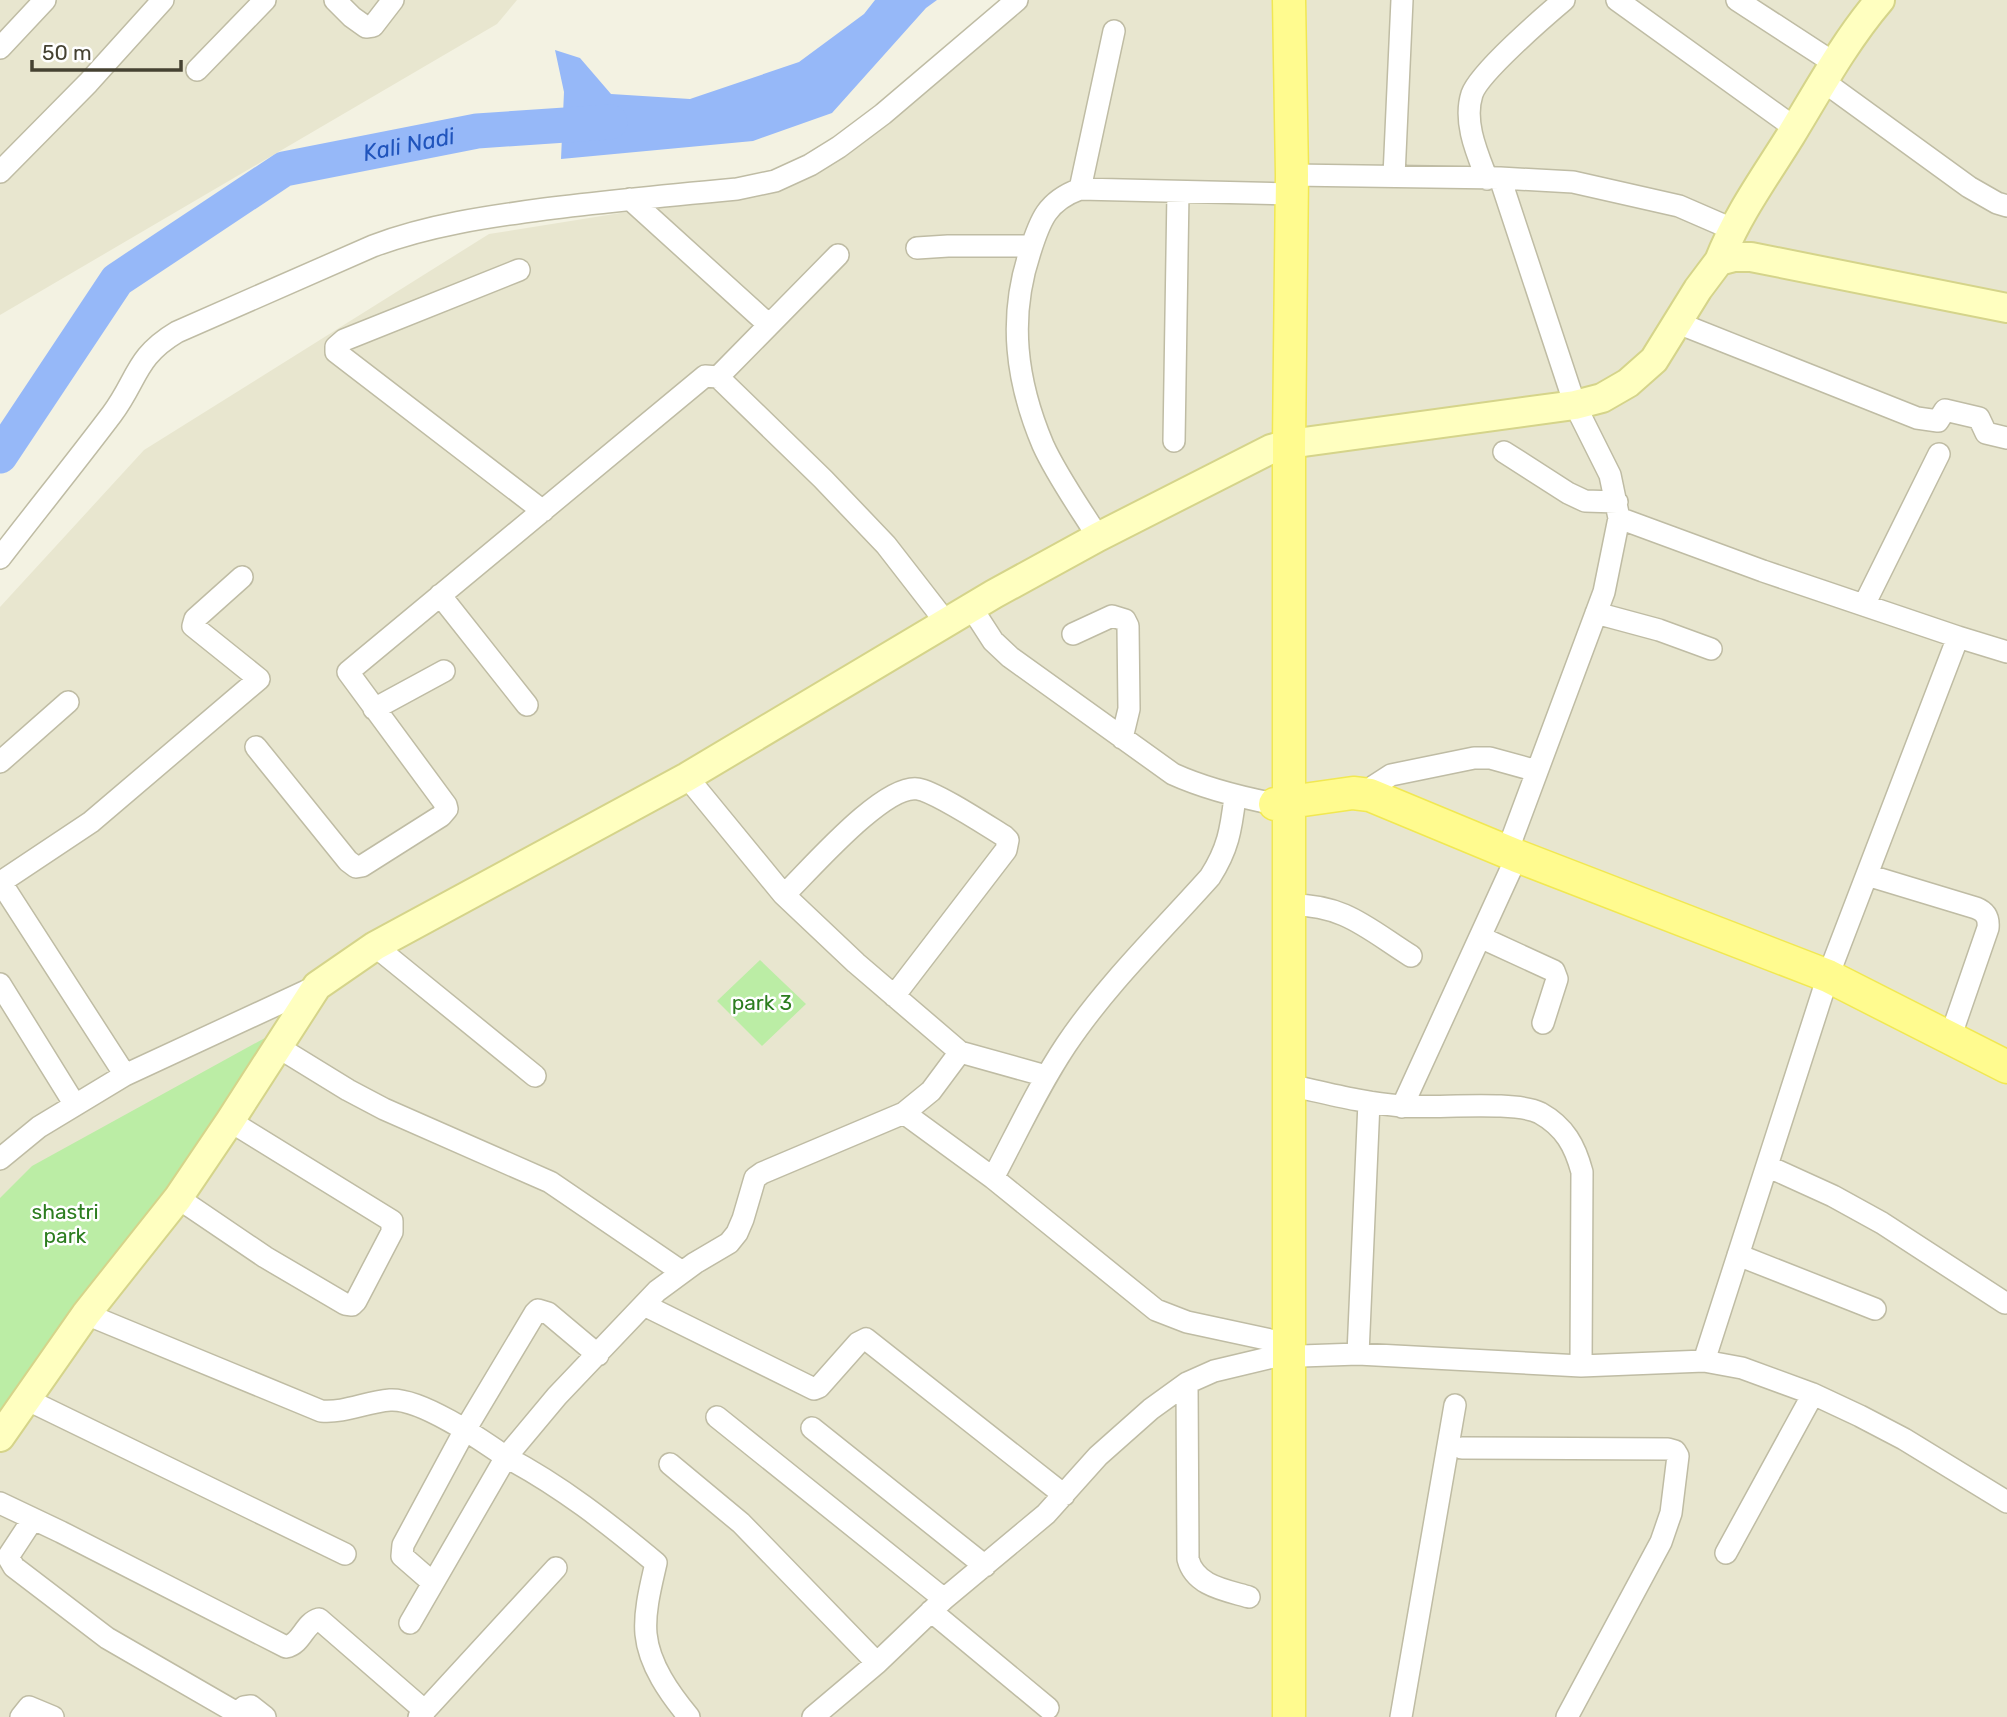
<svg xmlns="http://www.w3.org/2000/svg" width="2007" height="1717" viewBox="0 0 2007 1717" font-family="Rubik,sans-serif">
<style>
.residential{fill:#e8e6cf}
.green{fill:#bbeda5}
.water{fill:#96b8f8}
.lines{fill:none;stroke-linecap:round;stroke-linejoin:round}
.river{stroke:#96b8f8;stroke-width:35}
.street-casing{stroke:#bfbca4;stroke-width:24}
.secondary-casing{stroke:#d5d48a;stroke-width:32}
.primary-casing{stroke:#f1e852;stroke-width:35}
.street{stroke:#fff;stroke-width:21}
.secondary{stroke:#ffffc0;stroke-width:28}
.primary{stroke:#fffb8f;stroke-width:32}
.labels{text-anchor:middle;stroke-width:5;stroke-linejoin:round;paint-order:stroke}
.park-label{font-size:21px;fill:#2c7d1f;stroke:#fff}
.water-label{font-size:23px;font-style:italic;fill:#2054bc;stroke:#fff}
</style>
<rect width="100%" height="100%" fill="#f3f2e2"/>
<!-- residential -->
<path class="residential" d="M0,0H517L497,24L0,315Z
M1005,0H2007V1717H0V607L144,450L489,234L758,191L875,127Z"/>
<!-- green -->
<path class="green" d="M760,960L806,1004L762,1046L717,1001Z
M292,1023L0,1426V1198L32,1166Z"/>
<!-- water -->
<path class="water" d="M875,0H937L926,8L832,113L753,141L561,159L564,92L555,50L580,58L611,94L690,99L799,62L864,14Z"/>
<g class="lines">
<!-- river -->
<path class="river" id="s1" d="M0,456L117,280L284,169L477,131L610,122"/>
<!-- street casing -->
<g class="street-casing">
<path id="street" d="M335,0L352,17L366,27L373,26L393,0
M1617,0L1795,128
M1737,0L1834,63
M0,48L45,0
M197,70L265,0
M1823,81L1969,187L1997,203L2007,206
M0,172L88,83L163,0
M1292,175L1500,178L1573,182L1679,206L1732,229
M1394,176L1402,0
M1500,178L1575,405L1610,475L1619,518L1604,592L1507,852
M1487,179C1477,153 1463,122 1472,94C1479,73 1545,16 1564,0
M1080,189L1114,31
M630,199L769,325
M917,248L948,246H1031
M519,270L344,340L336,347V352L543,511
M1678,323L1917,418L1938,421L1945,410L1979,418L1986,433L2007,438
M718,377L838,255
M1174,441L1178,192
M1504,452L1568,493L1585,501L1617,502
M1619,518L1763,571L1958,637L1828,976L1704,1361
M1098,537C1080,508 1057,476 1043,445C1016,381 1008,318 1030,252C1040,220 1047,201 1080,189L1292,194
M0,558C37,510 75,463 112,414C138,379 135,357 177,332L373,246C429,225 486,217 545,209C609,201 673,195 737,189L775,181L810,165L839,147L883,114L1017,0
M440,595L527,705
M1864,605L1939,454
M971,607L993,641L1010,657L1173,774C1206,789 1239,797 1275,804
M1596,613L1659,630L1711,649
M1073,634L1112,616L1125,620L1128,626L1129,709L1122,738
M1958,637L2007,652
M374,709L444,671
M256,747L348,861L356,867L362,866L441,816L447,809L446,805L348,672L705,376L718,377L823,479L886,545L945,621
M0,762L68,702
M687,777L783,894L856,963L960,1052
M1370,795L1374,786L1391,775L1474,758H1490L1537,771
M1867,875L1976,908C1986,912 1989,918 1988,928L1950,1038
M0,881L125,1075
M1,882L91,822L259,679L193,626L195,619L242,577
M784,895C809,871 884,783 918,789C936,792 986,825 1004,836L1008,840L1006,850L894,996
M1290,905C1344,904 1368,929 1411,956
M1480,937L1554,971L1557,979L1543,1023
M375,946L535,1076
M0,984L75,1105
M278,1047L348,1090L384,1109L550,1182L682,1272
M1289,1085C1326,1093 1363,1103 1401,1106C1433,1109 1515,1100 1540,1113C1565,1127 1575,1146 1582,1172L1581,1366
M1402,1107L1517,856
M904,1113L993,1178L1156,1310L1187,1322L1289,1344
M0,1159L39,1127L125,1075L317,986
M1767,1166L1833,1196L1882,1223L2005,1303
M993,1178C1017,1133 1038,1087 1066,1045C1107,984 1161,932 1210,877C1228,849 1231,830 1235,797
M178,1198L265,1257L345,1304L352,1305L356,1301L392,1232V1221L230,1121
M1738,1255L1875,1309
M644,1305L814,1389L819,1387L858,1343L866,1339L1064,1495
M86,1314L321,1411C346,1413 365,1402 390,1400C421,1398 480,1439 506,1457L410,1623
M1358,1354L1369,1102
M1187,1383L1188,1559C1195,1586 1225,1590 1249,1597
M28,1400L345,1554
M717,1417L944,1599
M812,1428L985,1566
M1462,1448L1668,1449L1675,1451L1678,1456L1671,1513L1661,1542L1567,1717
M670,1464L741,1523L877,1663
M0,1503L61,1532L286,1647C302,1644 304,1623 319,1619L425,1711
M33,1519L8,1557L14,1567L107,1638L230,1709L238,1712L244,1707L251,1706L265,1717
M1726,1553L1813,1394
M433,1583L402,1556L403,1545L465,1430L535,1313L538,1310L548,1313L598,1355
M931,1611L1048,1708
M21,1717L29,1707L53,1717
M419,1717L556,1568
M689,1717C670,1694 649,1665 646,1634C644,1611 651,1585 656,1563C608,1523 561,1486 506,1457L557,1396L657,1291L695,1263L729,1243L737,1233L743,1219L755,1178L762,1173L904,1113L931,1091L960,1052L1046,1076
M813,1717L877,1663L944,1599L1046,1514L1098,1456L1151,1409L1187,1383L1214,1371L1273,1357L1358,1354L1581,1366L1704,1361L1742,1368L1813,1394L1860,1416L1904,1439L2007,1502
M1401,1717L1455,1405"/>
</g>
<!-- secondary casing -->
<g class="secondary-casing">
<path id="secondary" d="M1719,261C1737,215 1765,177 1791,135C1819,89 1845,41 1880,0
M0,1437L86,1314L178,1198L230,1121L317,986L375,946L687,777L994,594L1098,537L1271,449L1289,444L1575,405L1602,398L1628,383L1654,360L1698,289L1719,261L1734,257H1751L2007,308"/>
</g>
<!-- primary casing -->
<g class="primary-casing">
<path id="primary" d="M1289,0L1292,175L1289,444V1717
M1275,804L1353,793L1370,795L1517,856L1828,976L2007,1067"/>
</g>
<!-- street -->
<use href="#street" class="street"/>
<!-- secondary -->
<use href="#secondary" class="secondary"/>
<!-- primary -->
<use href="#primary" class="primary"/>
</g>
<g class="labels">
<!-- park labels -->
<g class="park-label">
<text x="762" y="1010">park 3</text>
<text x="65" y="1219">shastri<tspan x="65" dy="24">park</tspan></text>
</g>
<!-- water labels -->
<g class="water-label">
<text dy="8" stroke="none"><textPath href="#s1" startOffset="539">Kali Nadi</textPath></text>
</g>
</g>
<!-- scale -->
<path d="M32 60v10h149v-10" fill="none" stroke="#454232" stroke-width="3.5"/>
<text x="42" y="60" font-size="21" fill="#454232" stroke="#ffffff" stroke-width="5" paint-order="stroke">50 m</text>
</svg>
